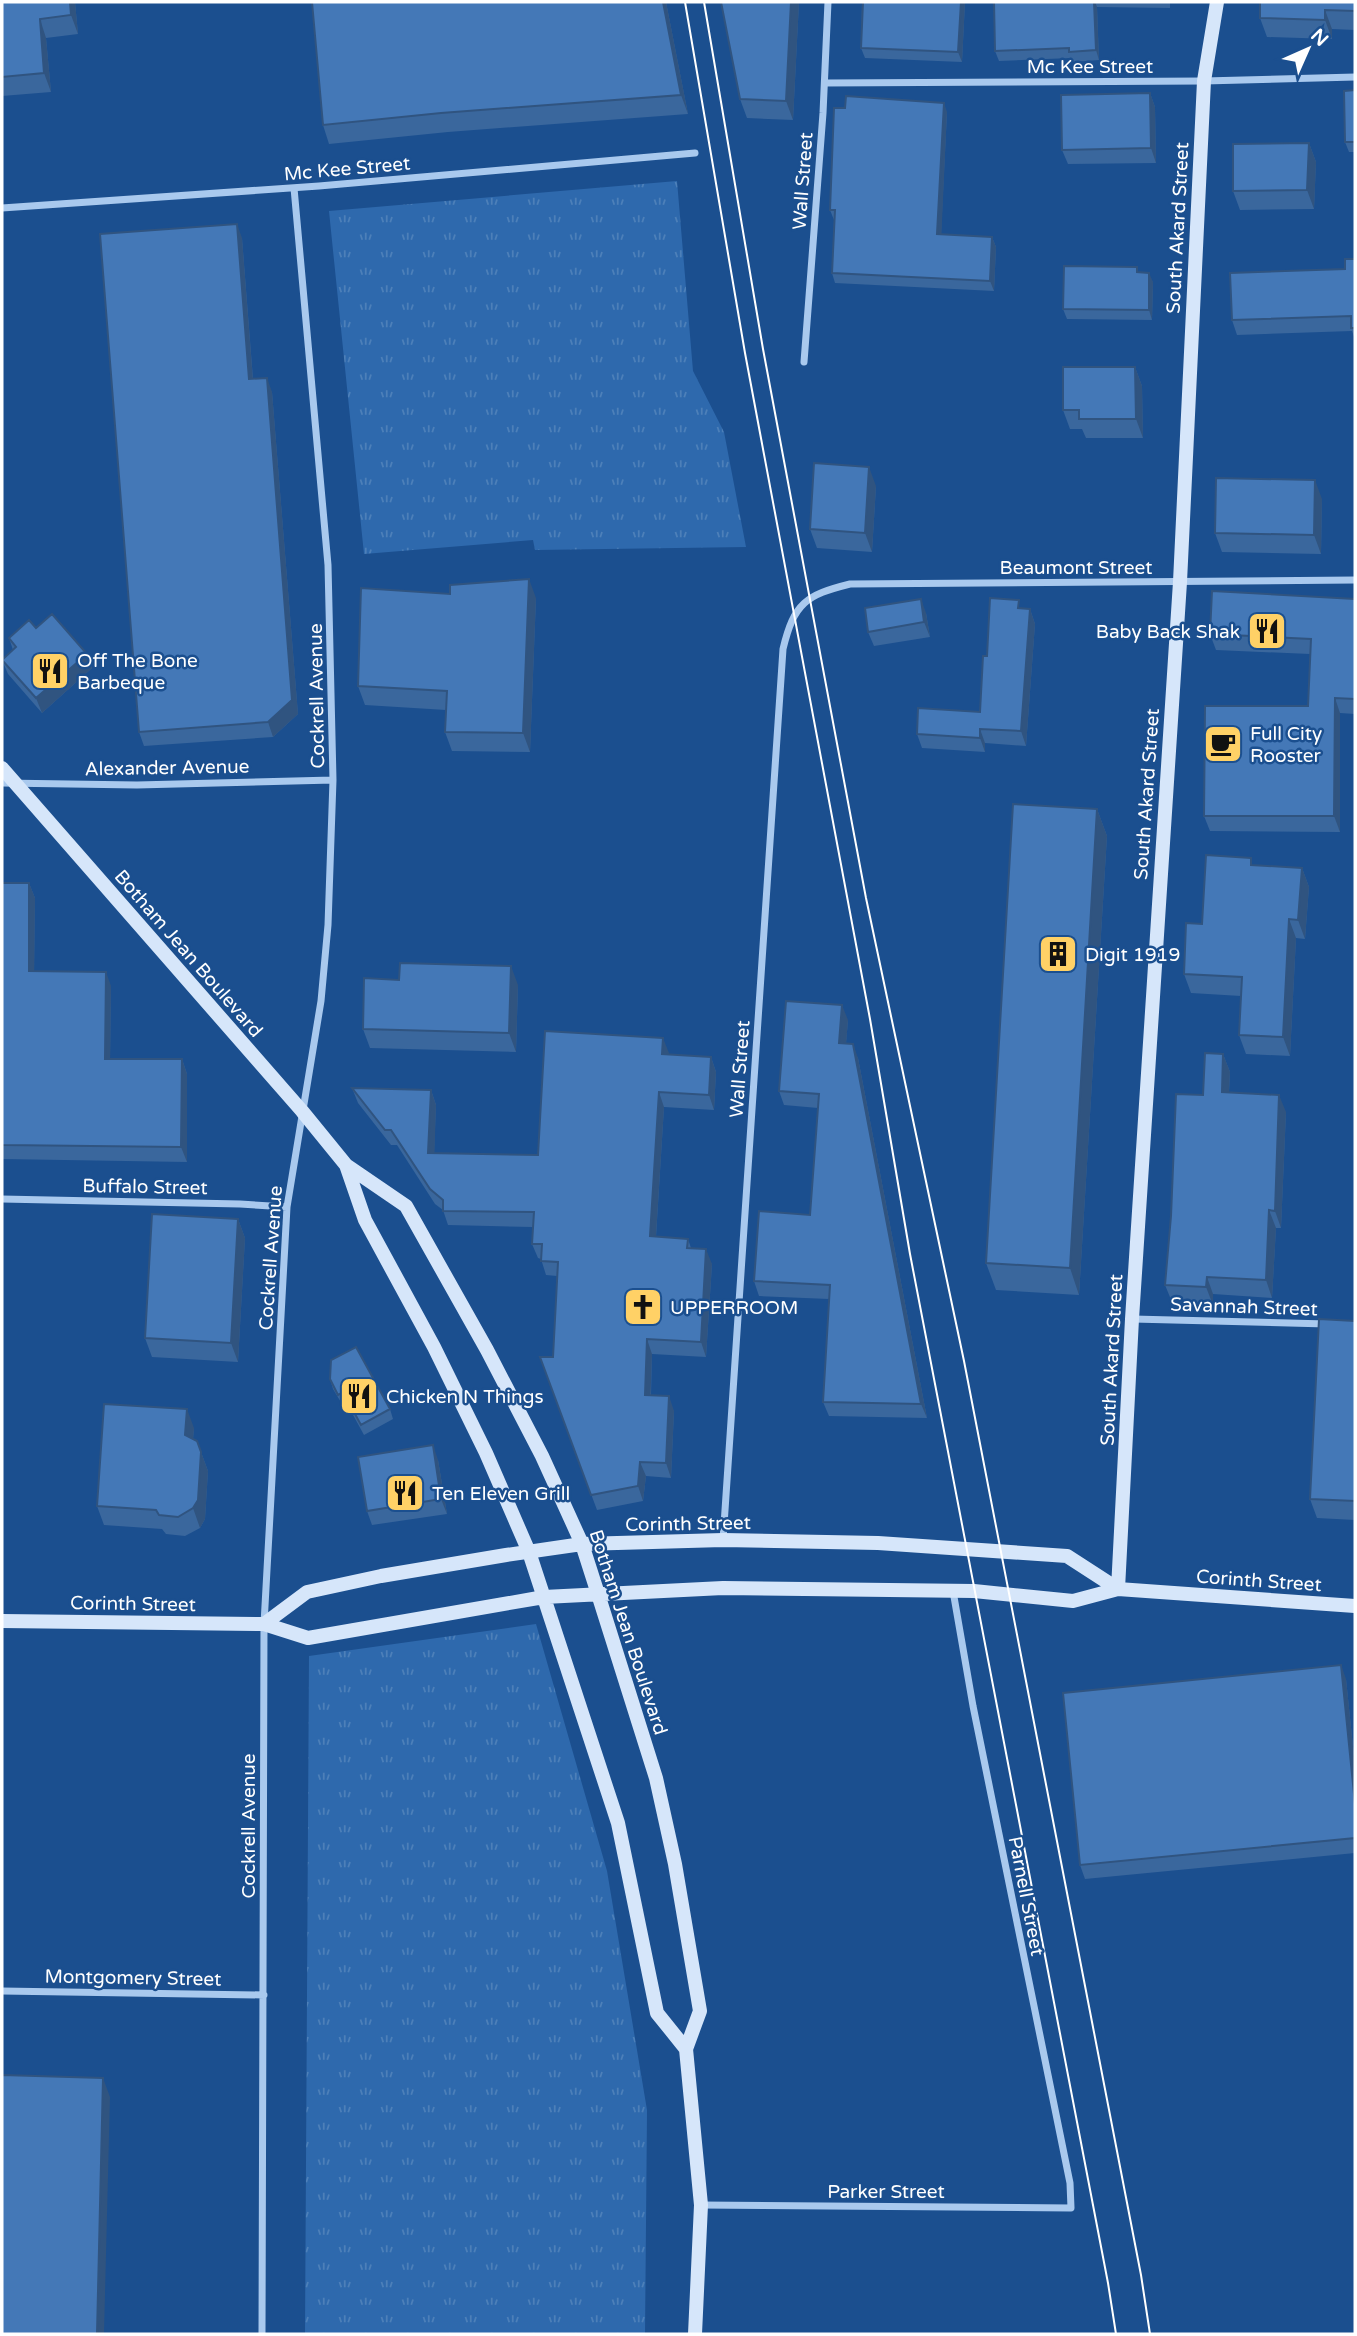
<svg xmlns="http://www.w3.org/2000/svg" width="1357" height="2336" viewBox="0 0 1357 2336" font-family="'Varela Round',sans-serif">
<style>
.grass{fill:url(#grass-tufts)}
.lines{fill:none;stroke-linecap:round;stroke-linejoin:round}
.minor{stroke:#a9c9ee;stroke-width:7}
.secondary{stroke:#d6e6fa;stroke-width:14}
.tram{stroke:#fff;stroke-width:2}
.wall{fill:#3a679d}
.shaded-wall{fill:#305480}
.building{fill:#4478b7;stroke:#305480;stroke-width:2}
.labels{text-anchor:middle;stroke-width:5;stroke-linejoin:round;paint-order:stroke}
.street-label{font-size:19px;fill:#fff;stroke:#1b4f8f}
.poi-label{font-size:19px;fill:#fff;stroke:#1b4f8f;text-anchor:start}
</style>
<defs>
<pattern id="grass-tufts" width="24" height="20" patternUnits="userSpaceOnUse" patternTransform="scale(1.75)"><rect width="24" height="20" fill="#2e69ad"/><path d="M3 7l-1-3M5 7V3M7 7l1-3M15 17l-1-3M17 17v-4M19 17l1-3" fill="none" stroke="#4d80b9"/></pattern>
</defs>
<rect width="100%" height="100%" fill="#1b4f8f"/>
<!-- grass -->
<path class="grass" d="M677,181L693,371L724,432L746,547L535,550L533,540L364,554L329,211Z
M536,1624L607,1871L647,2110L645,2334H305L309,1656Z"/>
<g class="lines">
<!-- minor -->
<path class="minor" d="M825,83L1204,81L1355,77
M2,208L319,186L695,153
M804,362L823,113L828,2
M2,783L137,785L333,780
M2,1199L240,1204L287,1207
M1133,1319L1327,1324
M723,1540L783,649C794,603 806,595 850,584L1355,580
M2,1991L264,1995
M701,2205L1071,2208L1070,2183L973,1706L953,1591
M262,2334L264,1624L287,1207L321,1001L328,925L333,780L328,565L294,188"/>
<!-- secondary -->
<path class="secondary" d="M2,768L302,1111L346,1165L406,1206L487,1350L542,1456L582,1544L598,1594L656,1778L675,1864L700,2011L686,2049L701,2205L695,2334
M346,1165L365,1220L434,1347L486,1453L529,1552L618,1823L657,2013L686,2049
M1118,1589L1132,1319L1180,582L1204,81L1217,2
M2,1621L264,1624L308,1638L544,1597L723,1588L974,1591L1073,1601L1118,1589L1355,1606
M264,1624L307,1592L381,1576L506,1555L582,1544L723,1540L878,1543L1067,1556L1118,1589"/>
<!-- tram -->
<path class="tram" d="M685,2L745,353L870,1019L910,1254L1108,2283L1116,2334
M704,2L763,349L866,898L964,1361L1141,2275L1150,2334"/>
</g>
<!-- wall -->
<path class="wall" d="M2,2H75L78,34L46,38L51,92L2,96Z
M666,2L688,114L448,132L329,144L323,125Z
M721,2H799L793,120L747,118L740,99Z
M862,2H965L962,62L865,58L861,48Z
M994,2H1170V8L1097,7L1099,60L1072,62L1071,58L999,61L995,51Z
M1355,2V30L1332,29V39L1267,37L1260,18Z
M1355,90V152H1349L1345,142Z
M1150,93L1155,107L1156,163L1068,164L1062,150Z
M845,108L947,112L941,234L992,237L996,247L994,291L835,283L832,273L834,220L830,210Z
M1309,143L1316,162L1314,209L1240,210L1233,191Z
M242,238L253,379L272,392L298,714L273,737L144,746L139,732Z
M1355,259V340L1352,331L1237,335L1232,320L1345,269Z
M1139,272L1153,282L1152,320L1067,319L1063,309Z
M1135,367L1142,386L1143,438H1086L1082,429H1070L1063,410Z
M876,486L872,552L817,548L810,529Z
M1322,499L1321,554L1222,552L1215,533Z
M450,594L536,598L530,752L452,751L445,732L446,710L365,705L358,686Z
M1355,599V714L1340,713V832L1210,831L1204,816L1308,706L1310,654L1216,650L1210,634Z
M1022,609H1030L1035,624L1026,746L985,743V752L922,748L917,734L980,712L987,656Z
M926,613L930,637L874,646L868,632Z
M36,628L87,654L92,668L42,713L8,674L2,660L13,650L9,638Z
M1097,809L1107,836L1079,1295L996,1290L986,1263Z
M1254,865L1302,868L1309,887L1305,939L1296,938L1290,1056L1246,1054L1239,1035L1241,996L1191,993L1184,974L1202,924Z
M2,883H29L35,898L34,971L111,986L110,1059H182L187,1074V1162L2,1159Z
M518,985L516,1052L370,1048L363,1029Z
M848,1020L846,1043L858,1058L927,1418L829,1416L823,1402L829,1299L759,1296L754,1281L810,1215L818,1108L784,1105L779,1091Z
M669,1053V1055L711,1057L716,1072L714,1110L664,1107L656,1237L688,1239L691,1248L712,1264L706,1357L652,1354L651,1395L674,1411L671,1478L646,1476L643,1501L597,1510L540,1357H553L557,1276L546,1275L541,1259L538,1258L532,1244L533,1227L448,1225L443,1210L435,1204L397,1145H391L358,1103L352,1088L431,1090L436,1105L434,1153L538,1155Z
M1223,1054L1230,1072L1229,1092L1286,1112L1281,1228H1276L1272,1298L1213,1294V1305L1172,1302L1165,1285L1203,1095Z
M238,1219L245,1238L238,1362L152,1357L145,1338Z
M1355,1321V1520L1317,1518L1310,1499Z
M330,1379L390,1409L393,1419L364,1435L346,1402L342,1404L333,1389Z
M194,1428L193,1439L201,1452L208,1471L205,1519L200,1528L185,1536L166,1534L162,1529L104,1525L97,1506Z
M438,1460L447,1514L372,1525L367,1511Z
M1346,1679L1355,1766V1853L1085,1879L1080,1865Z"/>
<!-- shaded-wall -->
<path class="shaded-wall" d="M70,2H75L78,34L71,15Z
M663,2H666L688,114L681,95Z
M791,2H799L793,120L786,101Z
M961,2H965L962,62L958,52Z
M1094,2H1095L1097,7L1099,60L1096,50Z
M1325,10L1332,29V39L1325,20Z
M40,19L46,38L51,92L44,73Z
M1150,93L1155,107L1156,163L1151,148Z
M944,103L947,112L941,244L937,234Z
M1309,143L1316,162L1314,209L1307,190Z
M237,224L242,238L254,394L249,379Z
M992,237L996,247L994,291L990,281Z
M1149,273L1153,282L1152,320L1149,310Z
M1135,367L1142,386L1143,438L1136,419Z
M267,378L272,392L298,714L273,737L268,722Z
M869,467L876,486L872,552L865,533Z
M1315,480L1322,499L1321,554L1314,535Z
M529,579L536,598L530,752L523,733Z
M921,599L926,613L930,637L924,622Z
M1030,609L1035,624L1026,746L1021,731Z
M87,654L92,668L42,713L36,698Z
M1335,698L1340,713V832L1334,816Z
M980,729L985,743V752L980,738Z
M1097,809L1107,836L1079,1295L1070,1268Z
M1302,868L1309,887L1305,939L1298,920Z
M29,883L35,898L34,985L29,971Z
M1289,919L1296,938L1290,1056L1283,1037Z
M511,966L518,985L516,1052L509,1033Z
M106,972L111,986L110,1073L105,1059Z
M842,1005L848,1020L845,1057L839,1043Z
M663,1038L669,1053L668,1069L662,1054Z
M853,1044L858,1058L927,1418L921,1404Z
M1223,1054L1230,1072L1228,1110L1222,1092Z
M711,1057L716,1072L714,1110L709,1095Z
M182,1059L187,1074V1162L181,1147Z
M431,1090L436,1105L434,1168L428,1153Z
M659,1092L664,1107L655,1251L650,1236Z
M1279,1095L1286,1112L1281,1228L1275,1211Z
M1269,1210L1276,1228L1272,1298L1266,1280Z
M238,1219L245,1238L238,1362L231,1343Z
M706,1249L712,1264L706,1357L701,1342Z
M1207,1277L1213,1294V1305L1206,1287Z
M647,1339L652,1354L650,1410L645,1395Z
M669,1396L674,1411L671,1478L666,1463Z
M187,1409L194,1428L192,1454L185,1435Z
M433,1445L438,1460L447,1514L441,1499Z
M201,1452L208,1471L205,1519L200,1528L193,1508Z
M640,1462L646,1476L643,1501L638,1486Z
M1341,1665L1346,1679L1355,1766V1804Z
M103,2078L110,2097L104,2334H97Z"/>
<!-- building -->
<path class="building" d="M2,2H70L71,15L40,19L44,73L2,77Z
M312,2H663L681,95L441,113L323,125Z
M721,2H791L786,101L740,99Z
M863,2H961L958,52L861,48Z
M994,2H1094L1096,50L1069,52V48L995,51Z
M1260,2H1355V11L1325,10V20L1260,18Z
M1355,90V142H1345L1344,91Z
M1150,93L1151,148L1062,150L1061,95Z
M846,96L944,103L937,234L992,237L990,281L832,273L835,210H830L834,108H845Z
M1309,143L1307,190L1233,191V144Z
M237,224L249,379L267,378L292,700L268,722L139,732L100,234Z
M1345,259H1355V328H1351V316L1232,320L1230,273L1345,269Z
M1064,266L1137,267V272L1149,273V310L1063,309Z
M1063,367H1135L1136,419H1079V410H1063Z
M814,463L869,467L865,533L810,529Z
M1216,478L1315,480L1314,535L1215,533Z
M529,579L523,733L445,732L447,691L358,686L361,588L450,594V585Z
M1212,591L1355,599V699L1335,698L1334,816H1204L1205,706H1308L1311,639L1210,634Z
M990,598L1019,600L1018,608L1030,609L1021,731L980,729V738L917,734L918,708L980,712L983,656H987Z
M921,599L924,622L868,632L865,608Z
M52,614L87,654L36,698L2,660L16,647L9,638L29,620L36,628Z
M1013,804L1097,809L1070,1268L986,1263Z
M1206,855L1251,858V865L1302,868L1298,920L1289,919L1283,1037L1239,1035L1242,977L1184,974L1186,923L1202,924Z
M2,883H29V971L106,972L105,1059H182L181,1147L2,1145Z
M400,963L511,966L509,1033L363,1029L364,978L399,980Z
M786,1001L842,1005L839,1043L853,1044L921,1404L823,1402L830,1285L754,1281L759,1211L810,1215L819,1094L779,1091Z
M545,1031L663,1038L662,1054L711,1057L709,1095L659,1092L650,1236L688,1239L687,1248L706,1249L701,1342L647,1339L645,1395L669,1396L666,1463L640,1462L638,1486L591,1495L540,1357H553L558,1262L541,1261L542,1244H532L534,1212L443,1211V1200L430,1189L391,1130H385L352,1088L431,1090L428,1153L538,1155Z
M1205,1053L1223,1054L1222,1092L1279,1095L1275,1211L1269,1210L1266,1280L1207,1277L1206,1287L1165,1285L1171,1216L1176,1094L1203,1095Z
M152,1214L238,1219L231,1343L145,1338Z
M1319,1319L1355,1321V1501L1310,1499Z
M356,1347L390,1409L361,1425L343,1392L338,1395L330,1379L331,1360Z
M104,1404L187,1409L185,1435L197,1441L201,1452L198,1500L193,1508L178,1517L159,1515L156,1510L97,1506Z
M433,1445L441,1499L367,1511L358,1457Z
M1341,1665L1355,1804V1838L1080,1865L1063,1693Z
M2,2075L103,2078L97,2334H2Z"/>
<!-- icons -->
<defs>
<g id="restaurant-square" transform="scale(2.0125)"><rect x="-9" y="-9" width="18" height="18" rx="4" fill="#ffd166" stroke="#1b4f8f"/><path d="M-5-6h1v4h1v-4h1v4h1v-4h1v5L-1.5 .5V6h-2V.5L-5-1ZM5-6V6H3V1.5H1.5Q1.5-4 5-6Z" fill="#111"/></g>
<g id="cafe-square" transform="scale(2.0125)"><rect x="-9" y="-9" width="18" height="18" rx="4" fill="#ffd166" stroke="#1b4f8f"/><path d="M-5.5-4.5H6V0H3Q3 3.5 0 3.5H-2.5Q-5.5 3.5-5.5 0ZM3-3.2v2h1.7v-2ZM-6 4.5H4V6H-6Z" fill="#111"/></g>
<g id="building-square" transform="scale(2.0125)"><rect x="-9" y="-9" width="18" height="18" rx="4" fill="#ffd166" stroke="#1b4f8f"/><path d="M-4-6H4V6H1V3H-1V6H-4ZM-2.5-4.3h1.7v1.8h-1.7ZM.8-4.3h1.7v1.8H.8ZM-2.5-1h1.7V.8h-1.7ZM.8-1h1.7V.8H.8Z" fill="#111"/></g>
<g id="church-square" transform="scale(2.0125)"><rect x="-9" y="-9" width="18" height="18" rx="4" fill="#ffd166" stroke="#1b4f8f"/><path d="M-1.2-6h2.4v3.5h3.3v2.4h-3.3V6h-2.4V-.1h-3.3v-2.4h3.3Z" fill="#111"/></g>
</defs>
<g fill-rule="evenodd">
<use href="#restaurant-square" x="1267" y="631"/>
<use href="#restaurant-square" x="50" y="671"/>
<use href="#cafe-square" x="1223" y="744"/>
<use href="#building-square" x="1058" y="954"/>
<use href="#church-square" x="643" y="1307"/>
<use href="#restaurant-square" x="359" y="1396"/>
<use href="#restaurant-square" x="405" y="1493"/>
</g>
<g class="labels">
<!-- street labels -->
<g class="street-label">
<text x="1090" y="73">Mc Kee Street</text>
<text transform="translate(347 168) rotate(-5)" y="7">Mc Kee Street</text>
<text transform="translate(802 181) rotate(-86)" y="7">Wall Street</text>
<text transform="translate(1177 228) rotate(-87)" y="7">South Akard Street</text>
<text x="1076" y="574">Beaumont Street</text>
<text transform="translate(316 696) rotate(-91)" y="7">Cockrell Avenue</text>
<text transform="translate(167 767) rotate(-1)" y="7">Alexander Avenue</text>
<text transform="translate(1146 794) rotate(-86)" y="7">South Akard Street</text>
<text transform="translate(189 953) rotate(49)" y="7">Botham Jean Boulevard</text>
<text transform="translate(739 1069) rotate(-86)" y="7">Wall Street</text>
<text transform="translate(145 1186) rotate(1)" y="7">Buffalo Street</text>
<text transform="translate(270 1258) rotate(-86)" y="7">Cockrell Avenue</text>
<text transform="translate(1244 1306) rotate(2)" y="7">Savannah Street</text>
<text transform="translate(1111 1360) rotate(-87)" y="7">South Akard Street</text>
<text transform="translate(688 1523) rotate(-1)" y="7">Corinth Street</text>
<text transform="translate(1259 1580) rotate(4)" y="7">Corinth Street</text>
<text transform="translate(133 1603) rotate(1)" y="7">Corinth Street</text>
<text transform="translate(629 1632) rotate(72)" y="7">Botham Jean Boulevard</text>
<text transform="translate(248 1826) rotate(-90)" y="7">Cockrell Avenue</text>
<text transform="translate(1027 1896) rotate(79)" y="7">Parnell Street</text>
<text transform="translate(133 1977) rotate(1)" y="7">Montgomery Street</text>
<text x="886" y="2198">Parker Street</text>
</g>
<!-- poi labels -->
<g class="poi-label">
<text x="1240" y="638" text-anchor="end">Baby Back Shak</text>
<text x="77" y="667">Off The Bone<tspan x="77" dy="22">Barbeque</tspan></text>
<text x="1250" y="740">Full City<tspan x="1250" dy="22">Rooster</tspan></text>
<text x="1085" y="961">Digit 1919</text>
<text x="670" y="1314">UPPERROOM</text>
<text x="386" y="1403">Chicken N Things</text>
<text x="432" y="1500">Ten Eleven Grill</text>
</g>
</g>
<!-- border -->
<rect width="1357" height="2336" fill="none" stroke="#ffffff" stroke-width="7"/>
<!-- north arrow -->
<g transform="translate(1308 49) rotate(45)" stroke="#1b4f8f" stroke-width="5" paint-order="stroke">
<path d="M0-5L12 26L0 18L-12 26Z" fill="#ffffff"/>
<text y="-10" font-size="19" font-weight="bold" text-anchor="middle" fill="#ffffff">N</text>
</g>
</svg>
